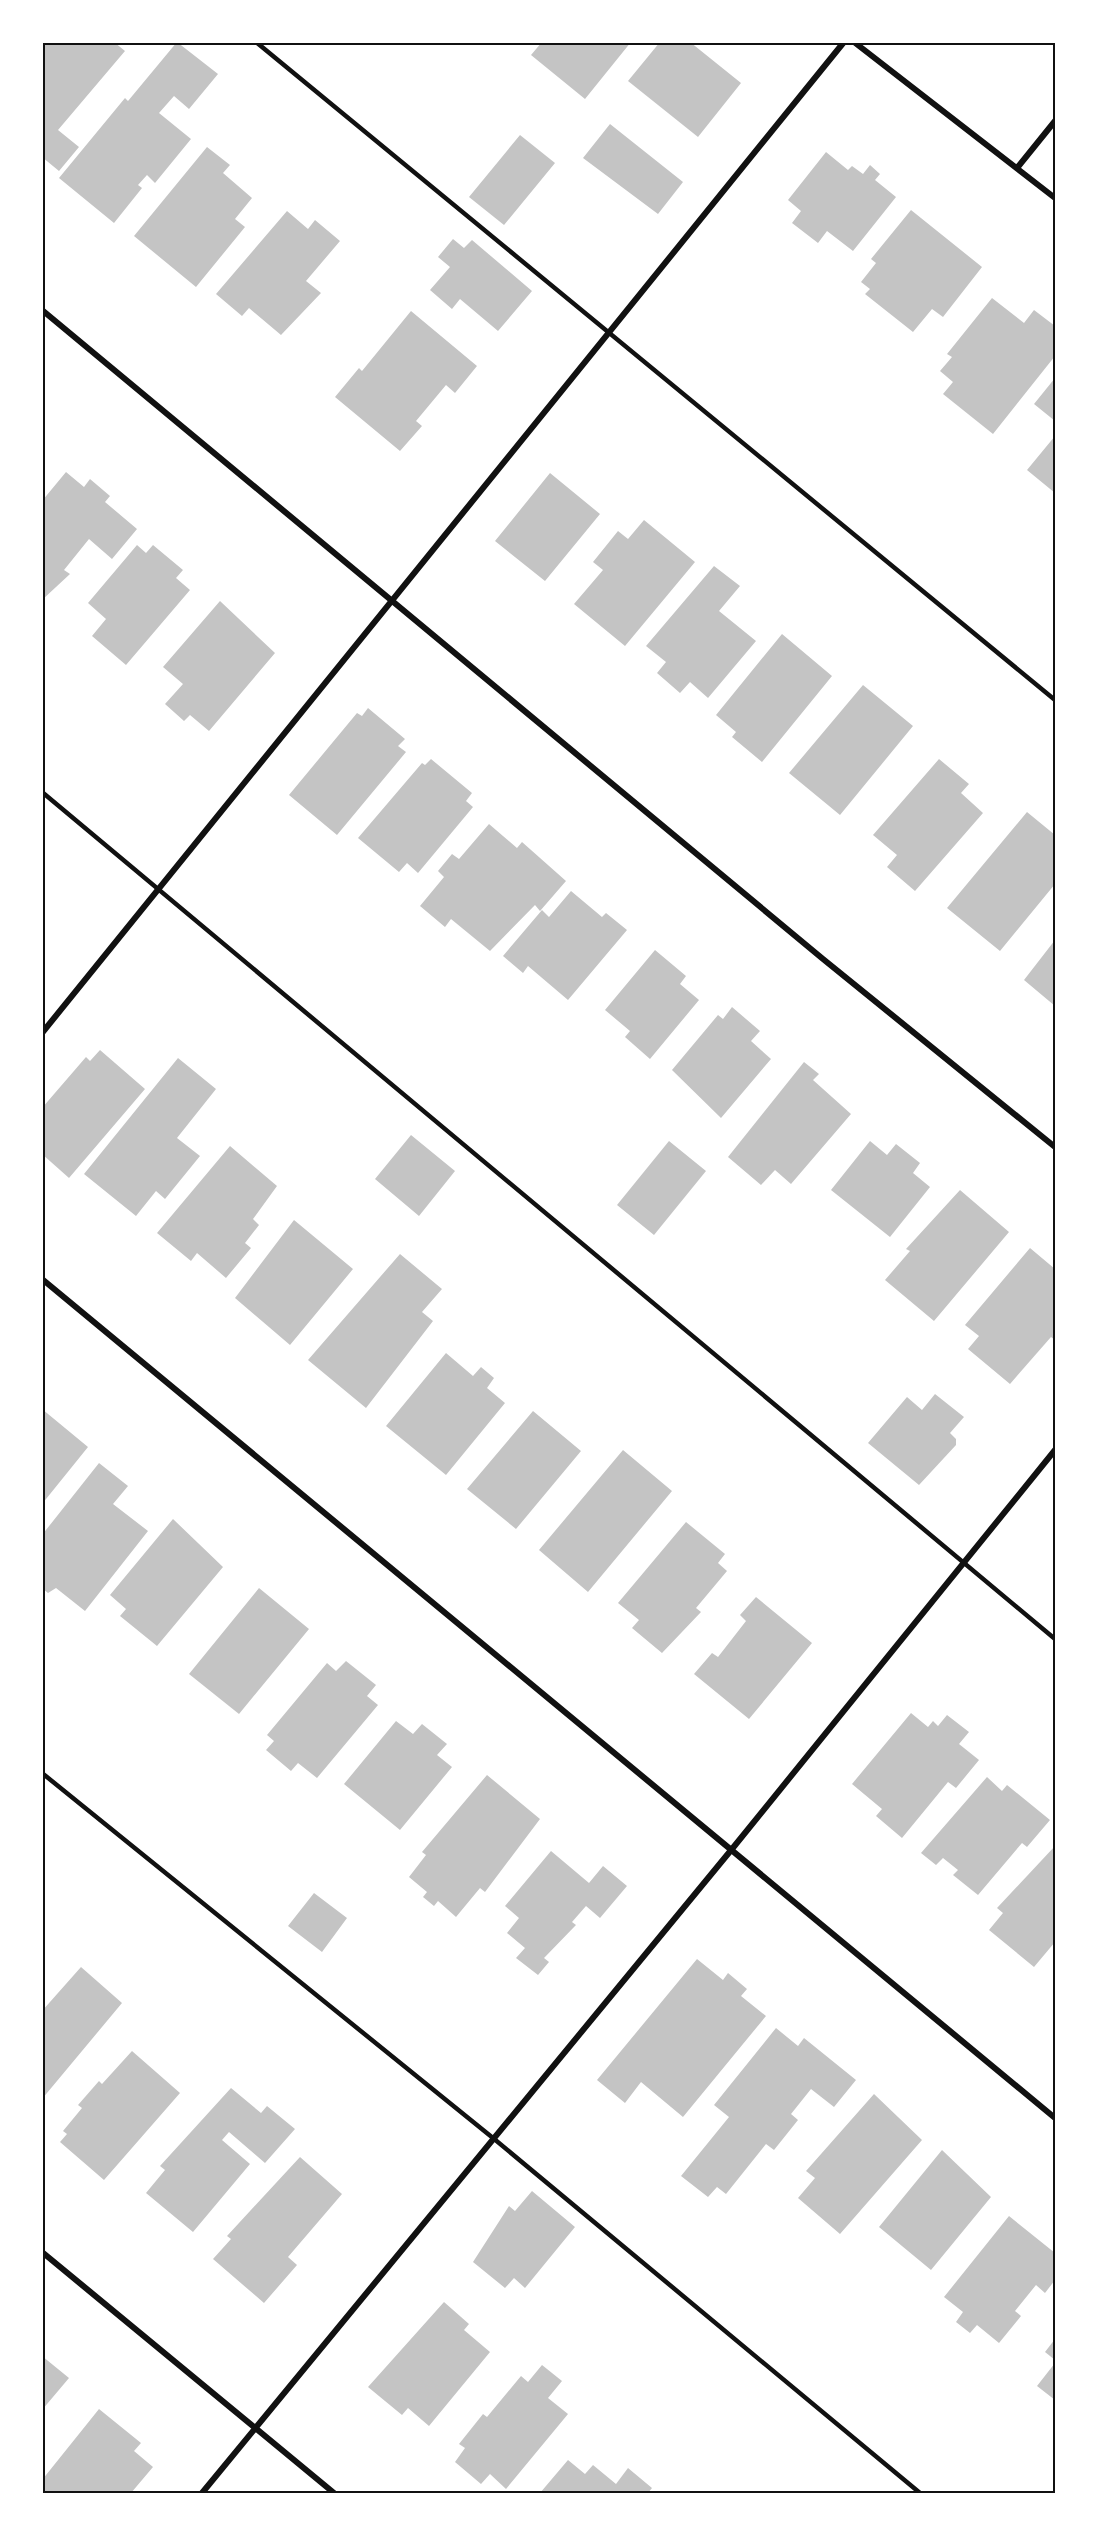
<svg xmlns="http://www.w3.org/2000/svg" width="1097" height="2535" viewBox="0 0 1097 2535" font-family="'DM Sans',sans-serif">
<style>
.building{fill:#c4c4c4}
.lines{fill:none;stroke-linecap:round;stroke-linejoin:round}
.service{stroke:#111;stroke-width:4.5}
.minor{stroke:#111;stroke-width:6}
.neatline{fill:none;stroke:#111;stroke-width:2}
</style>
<rect width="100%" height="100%" fill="#fff"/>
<!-- building -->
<path class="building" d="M42,42H114L125,51L58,130L79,147L59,171L42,157Z
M177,42L218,74L189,109L174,96L159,113L191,139L155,183L147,175L138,185L142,188L114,223L59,178L125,98L128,101Z
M542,42H631L585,99L531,55Z
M660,42H690L741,83L698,137L628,81Z
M610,124L683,182L658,214L583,158Z
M520,135L555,163L504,225L469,197Z
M207,147L230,165L223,173L252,198L235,219L245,227L196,287L134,236Z
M826,152L848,170L852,166L863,174L870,165L880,174L875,180L896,197L853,251L827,231L818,243L792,223L801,211L788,200Z
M911,210L982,267L943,317L932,309L913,332L865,294L870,289L861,282L876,263L871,259Z
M287,211L308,229L315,220L340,241L306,281L321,293L281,335L249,308L242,316L216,294Z
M453,239L464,248L472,240L532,291L498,331L460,299L452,309L430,290L450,267L438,257Z
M992,298L1024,323L1034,310L1055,326V356L993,434L943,394L953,382L940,371L952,357L947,354Z
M411,311L477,366L455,393L446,385L416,421L422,426L400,451L335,397L359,368L362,371Z
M1055,378V421L1034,404Z
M1055,436V493L1027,470Z
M66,472L84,487L90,479L110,496L105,502L137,529L112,559L89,539L64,570L70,574L42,600V501Z
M550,473L600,514L545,581L495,541Z
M644,520L695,562L625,646L574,604L603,570L593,562L618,531L628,539Z
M137,545L146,553L153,545L183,570L176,578L190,590L126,665L92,636L106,619L88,603Z
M714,566L740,586L719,611L756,641L708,698L690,682L680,693L657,673L666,662L646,646Z
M220,601L275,653L209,731L190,715L184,721L165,704L183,684L163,667Z
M782,634L832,676L762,762L732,737L736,732L716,715Z
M863,685L913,726L840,815L789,773Z
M368,708L405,739L398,746L406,752L337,835L289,795L357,713L362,716Z
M431,759L472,793L466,801L473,807L418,873L407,863L399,872L358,838L422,763L425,765Z
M939,759L969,784L961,793L983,813L915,891L887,867L897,855L873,835Z
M1027,812L1055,835V884L1000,951L947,908Z
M489,824L517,848L522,842L566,881L540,911L535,905L490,951L451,919L445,927L420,906L444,877L438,871L452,854L459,859Z
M571,891L602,917L606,913L627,930L568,1000L528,966L523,973L503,956L542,910L549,917Z
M1055,940V1006L1024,980Z
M655,950L686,976L680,984L699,1000L650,1059L625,1037L630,1031L605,1010Z
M732,1007L760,1031L751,1041L771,1059L721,1118L672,1070L718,1015L723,1019Z
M100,1050L145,1089L69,1178L42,1154V1108L86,1057L90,1061Z
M178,1058L216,1089L177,1138L200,1156L165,1199L156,1191L136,1216L84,1174Z
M804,1062L819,1074L813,1080L851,1114L791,1184L775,1170L761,1185L728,1157Z
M411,1135L455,1171L419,1216L375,1179Z
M669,1141L706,1171L654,1235L617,1205Z
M870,1141L887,1155L896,1144L920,1163L913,1173L930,1187L890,1237L831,1190Z
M230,1146L277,1186L253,1219L259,1225L245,1243L251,1248L226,1278L197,1253L191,1261L157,1233Z
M960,1190L1009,1232L934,1321L885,1280L910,1251L906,1249Z
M294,1220L353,1269L290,1345L235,1298Z
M1030,1248L1055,1269V1340L1051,1337L1010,1384L968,1349L979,1336L965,1325Z
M400,1254L442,1289L422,1312L433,1321L366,1408L308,1360Z
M446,1353L473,1376L481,1367L494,1378L487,1388L505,1403L446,1475L386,1426Z
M935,1394L964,1417L950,1433L956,1439V1445L919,1485L868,1443L907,1397L922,1410Z
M42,1409L88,1447L42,1504Z
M533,1411L581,1451L516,1529L467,1489Z
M623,1450L672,1491L588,1592L539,1550Z
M99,1463L128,1486L113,1504L148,1531L85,1611L56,1588L48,1593L42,1588V1535Z
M173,1519L223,1567L157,1646L120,1616L126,1609L110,1595Z
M686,1522L725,1554L718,1563L727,1571L696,1608L701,1612L662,1653L632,1628L639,1620L618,1603Z
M259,1588L309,1629L239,1714L189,1674Z
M756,1597L812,1643L749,1719L694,1674L712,1653L718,1657L746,1621L740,1615Z
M346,1661L376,1685L367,1696L378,1705L317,1778L298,1763L291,1771L266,1750L274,1741L267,1735L327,1663L336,1671Z
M911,1713L928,1727L933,1721L938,1726L947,1715L969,1732L959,1744L979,1760L956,1788L948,1782L902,1838L876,1816L882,1809L852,1784Z
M396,1721L413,1734L422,1724L447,1744L437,1755L452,1767L400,1830L344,1784Z
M487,1775L540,1819L485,1892L480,1888L456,1917L438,1901L434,1906L423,1897L427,1892L409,1877L426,1855L422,1852Z
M987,1777L1002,1791L1007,1785L1050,1820L1027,1847L1022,1843L978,1895L953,1875L958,1870L943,1858L936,1865L921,1853Z
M1055,1846V1942L1034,1967L989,1930L1003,1913L997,1908Z
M551,1851L589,1883L603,1866L627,1886L600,1918L586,1906L572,1922L576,1925L544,1958L549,1962L538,1975L516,1958L525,1948L507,1933L519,1918L505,1906Z
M314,1893L347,1918L322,1952L288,1926Z
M697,1959L723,1980L728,1973L747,1989L741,1996L766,2016L683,2117L641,2082L625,2103L597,2080Z
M81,1967L122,2003L42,2099V2011Z
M776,2028L798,2046L804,2038L856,2080L834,2107L811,2089L791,2114L798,2120L774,2150L766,2144L726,2194L717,2187L708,2197L681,2176L729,2117L714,2105Z
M132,2051L180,2093L104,2180L60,2142L67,2134L63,2131L82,2108L78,2105L99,2081L102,2084Z
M231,2088L261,2113L267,2106L295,2129L265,2163L229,2132L222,2140L250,2164L193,2232L146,2193L165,2170L160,2166Z
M874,2094L922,2140L840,2234L798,2198L815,2178L806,2171Z
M942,2150L991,2197L931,2270L879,2227Z
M300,2157L342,2194L288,2257L297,2265L264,2303L213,2259L231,2239L227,2236Z
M532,2191L575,2227L525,2288L514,2278L505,2288L473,2262L509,2206L515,2211Z
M1009,2216L1055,2253V2280L1045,2293L1036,2285L1015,2311L1021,2316L999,2343L977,2325L970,2333L956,2322L963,2312L944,2297Z
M444,2302L469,2324L464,2330L490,2352L429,2426L408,2408L402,2415L368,2387Z
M1055,2339V2360L1045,2352Z
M42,2356L69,2378L42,2410Z
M1055,2363V2400L1037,2386Z
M542,2365L562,2381L548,2398L568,2414L506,2489L490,2474L481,2484L455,2462L465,2448L459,2444L483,2414L487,2417L521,2376L528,2382Z
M99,2409L141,2443L134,2451L153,2467L131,2493H42V2480Z
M568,2460L585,2474L593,2465L616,2484L628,2468L652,2488L648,2493H540Z"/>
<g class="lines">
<!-- service -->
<path class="service" d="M256,42L1055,700
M42,792L1055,1639
M42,1773L493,2138L920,2493"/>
<!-- minor -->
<path class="minor" d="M854,42L1055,198
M1017,168L1055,121
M42,310L823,959L1055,1147
M42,1033L844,42
M42,1279L1055,2118
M42,2252L334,2493
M202,2493L732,1849L1055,1450"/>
</g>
<!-- border -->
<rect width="1097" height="2535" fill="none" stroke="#ffffff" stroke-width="87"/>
<rect x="44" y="44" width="1010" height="2448" class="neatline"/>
</svg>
